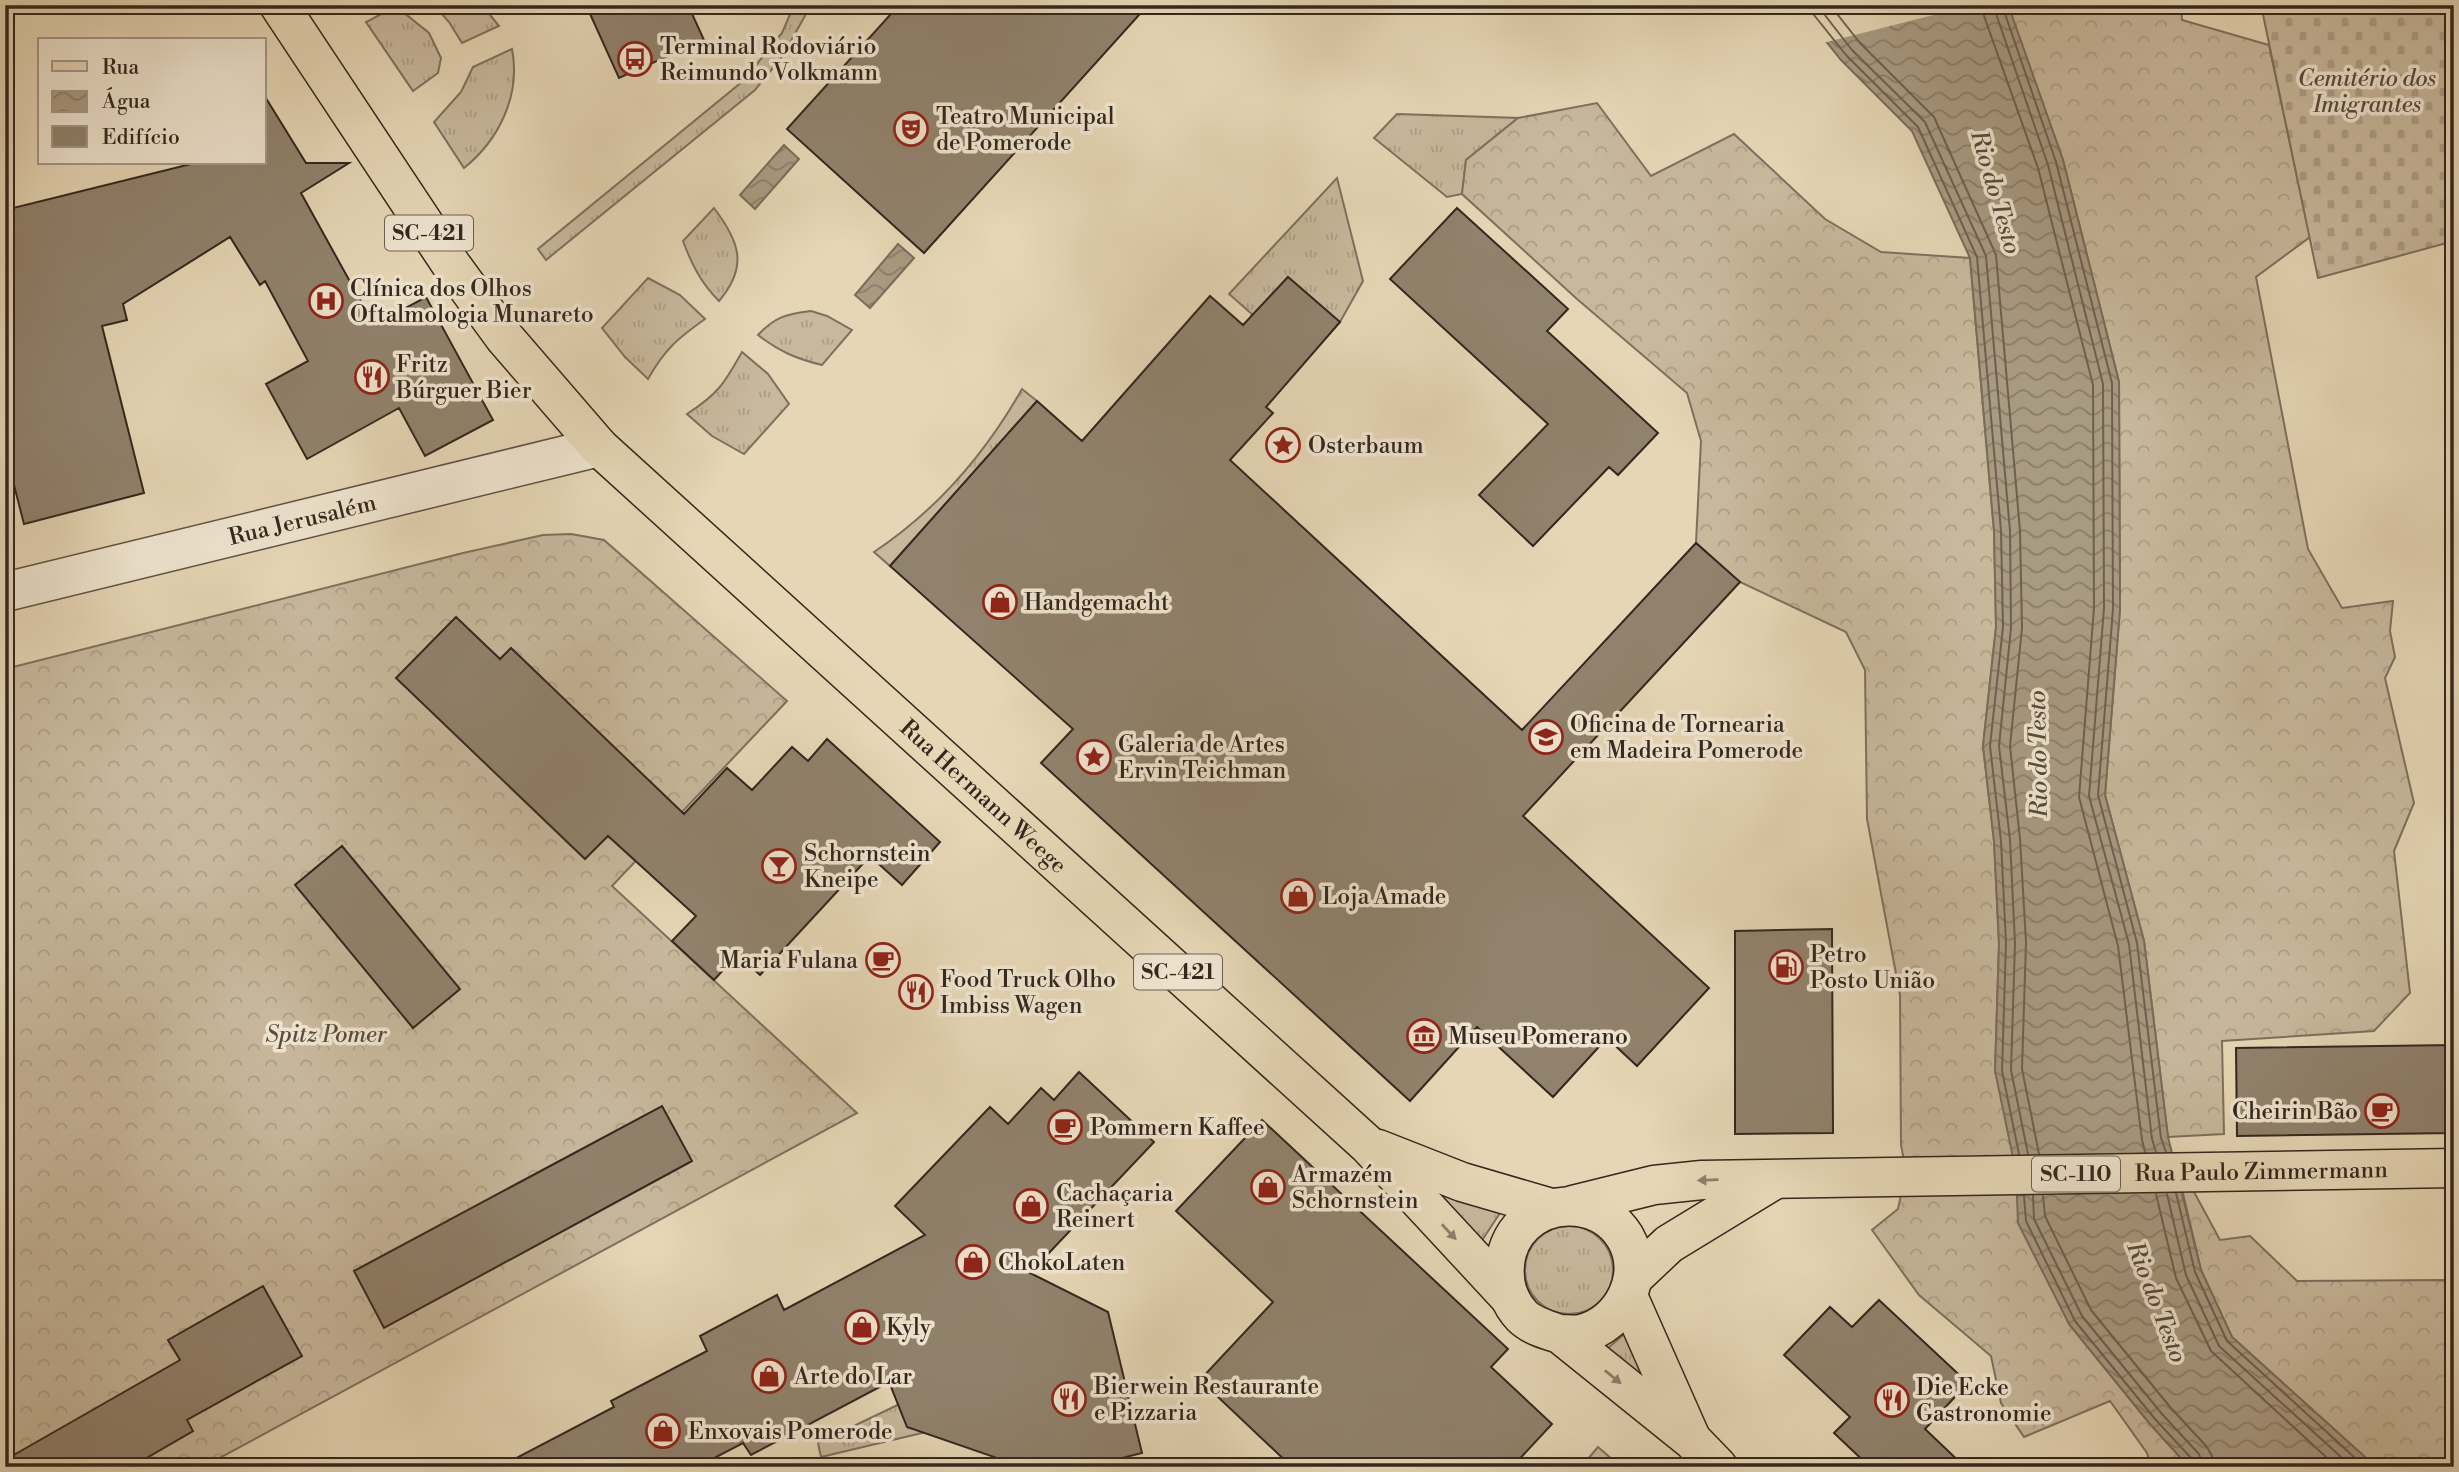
<svg xmlns="http://www.w3.org/2000/svg" width="2459" height="1472" viewBox="0 0 2459 1472" font-family="'Libre Bodoni',serif">
<style>
.grass{fill:url(#grass-tufts);stroke:#7e705e;stroke-width:2}
.forest{fill:url(#forest-crowns);stroke:#7e705e;stroke-width:2}
.cemetery{fill:url(#cemetery-stones);stroke:#7e705e;stroke-width:2}
.water{fill:url(#water-waves);stroke:#7a6c5a;stroke-width:2}
.pier{fill:#e6d6b5}
.lines{fill:none;stroke-linecap:round;stroke-linejoin:round}
.shore{stroke:#6e6050;stroke-width:2}
.building{fill:#91826d;stroke:#34271f;stroke-width:2}
.minor-casing{stroke:#605344;stroke-width:41}
.major-casing{stroke:#34271f;stroke-width:41}
.minor{stroke:#efe4cf;stroke-width:38}
.major{stroke:#e6d6b5;stroke-width:38}
.oneway{fill:#8d7e6a}
.labels{text-anchor:middle;stroke-width:7;stroke-linejoin:round;paint-order:stroke}
.shield{fill:#efe4cf;stroke:#6c6054;stroke-width:2}
.shield-label{font-size:21px;font-weight:bold;fill:#34271f}
.poi-label{font-size:23px;fill:#34271f;stroke:#efe4cf;text-anchor:start}
.park-label{font-size:23px;font-style:italic;fill:#594b3e;stroke:#efe4cf}
.street-label{font-size:23px;fill:#34271f;stroke:#efe4cf}
.water-label{font-size:24px;font-style:italic;fill:#574a3d;stroke:#efe4cf}
</style>
<defs>
<pattern id="grass-tufts" width="24" height="20" patternUnits="userSpaceOnUse" patternTransform="scale(1.75)"><rect width="24" height="20" fill="#c8b89c"/><path d="M3 7l-1-3M5 7V3M7 7l1-3M15 17l-1-3M17 17v-4M19 17l1-3" fill="none" stroke="#ac9e86"/></pattern>
<pattern id="forest-crowns" width="20" height="18" patternUnits="userSpaceOnUse" patternTransform="scale(1.75)"><rect width="20" height="18" fill="#c8b89c"/><path d="M2 6a3 3 0 1 1 6 0M12 15a3 3 0 1 1 6 0" fill="none" stroke="#ac9e86"/></pattern>
<pattern id="cemetery-stones" width="16" height="16" patternUnits="userSpaceOnUse" patternTransform="scale(1.75)"><rect width="16" height="16" fill="#c8b89c"/><path d="M2 7V4a2 2 0 0 1 4 0v3zM10 15v-3a2 2 0 0 1 4 0v3z" fill="#ac9e86"/></pattern>
<pattern id="water-waves" width="16" height="10" patternUnits="userSpaceOnUse" patternTransform="scale(1.75)"><rect width="16" height="10" fill="#a99a82"/><path d="M0 5q4-4 8 0t8 0" fill="none" stroke="#8a7e6a"/></pattern>
</defs>
<rect width="100%" height="100%" fill="#e6d6b5"/>
<filter id="stains"><feTurbulence type="fractalNoise" baseFrequency=".00286" numOctaves="4"/><feColorMatrix values="0 0 0 0 .2 0 0 0 0 .09 0 0 0 0 .02 0 0 0 .5 -.17"/></filter>
<radialGradient id="worn" r=".72"><stop offset=".6" stop-color="#630" stop-opacity="0"/><stop offset="1" stop-color="#630" stop-opacity=".3"/></radialGradient>
<!-- grass -->
<path class="grass" d="M434,5H482L499,26L462,43L449,22Z
M794,5H811L782,57L755,90L546,260L538,249L743,81L782,33Z
M387,11L403,12L429,33L441,58L438,73L413,91L366,22Z
M512,49C521,95 499,140 464,168L434,122L461,92L473,67Z
M1397,114L1518,118L1466,160L1462,194L1447,197L1374,138Z
M1337,178L1363,281L1340,322L1288,277L1253,315L1229,294Z
M714,208C739,241 749,266 719,301C701,283 692,265 683,241Z
M648,278L680,295L705,319C677,339 665,349 648,379L625,357L602,328Z
M811,311L827,316L852,330L822,365C797,359 778,351 758,335C775,317 786,314 811,311Z
M742,352L768,374L789,404L744,454L712,436L687,414C718,394 724,384 742,352Z
M1022,389L1037,401L890,566L874,552C937,510 985,454 1022,389Z
M1425,1182L1500,1213L1481,1242Z
M1525 1270a44 44 0 1 1 88 0a44 44 0 1 1-88 0Z
M1628,1331L1664,1406L1602,1353Z
M933,1388L943,1428L821,1457L818,1443Z"/>
<!-- forest -->
<path class="forest" d="M2007,5H2181L2182,20L2269,45L2310,237L2256,277L2308,549L2342,608L2393,601L2390,631L2395,657L2385,678L2414,803L2394,851L2410,993L2374,1031L2222,1041L2224,1134L2168,1137L2144,941L2105,795L2120,609L2119,382L2063,160Z
M1597,103L1651,176L1734,134L1825,219L1881,252L1970,258L1994,531L1996,627L1983,746L1994,841L1999,944L1995,1071L2069,1324L2150,1424L2189,1467H2151L2147,1453L2110,1401L2024,1437L2001,1403L1991,1356L1919,1295L1872,1230L1898,1209L1906,1171L1901,1145L1900,995L1867,819L1865,670L1846,632L1740,582L1696,543L1701,441L1687,393L1577,299L1462,194L1466,160L1518,118Z
M571,534L604,540L787,701L612,886L857,1113L203,1467H5V669L463,553L543,535Z
M2174,1155L2220,1240L2250,1236L2297,1281L2447,1280L2454,1289V1467H2376L2232,1337L2201,1270Z
M1598,1447L1621,1467H1581Z"/>
<!-- cemetery -->
<path class="cemetery" d="M2261,5H2454V241L2318,278Z"/>
<!-- water -->
<path class="water" d="M1797,5H2007L2010,10L2063,160L2119,382L2120,609L2105,795L2144,941L2168,1137L2201,1270L2232,1337L2376,1467H2189L2150,1424L2069,1324L2018,1223L2016,1172L1995,1071L1999,944L1994,841L1983,746L1996,627L1994,531L1970,258L1912,131L1841,60Z
M784,145L799,159L755,209L740,195Z
M898,244L914,258L870,308L855,295Z"/>
<!-- pier -->
<path class="pier" d="M1807,5H1973L1823,43L1795,8Z"/>
<g class="lines">
<!-- shore -->
<path class="shore" d="M1806,5L1846,55L1918,127L1977,257L2001,531L2003,627L1990,746L2001,841L2006,943L2002,1071L2019,1154
M1817,5L1852,50L1925,122L1986,256L2010,531L2011,628L1999,746L2010,840L2015,943L2011,1070L2028,1154
M1830,5L1860,43L1934,117L1996,255L2020,531L2022,628L2010,746L2020,839L2026,942L2022,1069L2039,1154
M1982,5L1984,16L2038,168L2093,385L2094,608L2079,797L2118,946L2142,1140L2145,1152
M1993,5L2048,165L2103,384L2104,608L2089,796L2129,944L2152,1139L2156,1152
M2002,5L2056,162L2112,383L2113,609L2098,795L2137,943L2161,1138L2166,1152
M2176,1193L2195,1272L2227,1341L2365,1467
M2156,1194L2176,1278L2211,1351L2337,1467
M2167,1194L2186,1275L2219,1346L2352,1467
M2024,1196L2026,1221L2075,1321L2155,1419L2192,1459L2194,1467
M2033,1196L2034,1219L2082,1316L2162,1414L2199,1454L2203,1467
M2043,1196L2045,1216L2091,1310L2170,1407L2207,1447L2212,1456L2213,1467"/>
</g>
<!-- building -->
<path class="building" d="M586,5H688L704,40L619,78Z
M899,5H1148L924,253L787,129Z
M264,95L306,163H349L301,193L374,325L426,297L493,420L425,456L399,408L307,459L266,384L308,361L265,281L260,285L230,237L123,304L127,320L102,326L144,493L24,524L5,450V210L195,163H264Z
M1457,208L1568,309L1547,331L1658,433L1618,475L1609,467L1533,546L1479,495L1548,424L1390,279Z
M1288,277L1340,322L1266,407L1273,413L1230,460L1522,730L1696,543L1740,582L1523,816L1709,988L1637,1066L1607,1038L1553,1097L1477,1027L1410,1101L1041,763L1073,729L890,566L1037,401L1082,441L1210,296L1243,325Z
M456,617L500,659L511,648L684,814L727,768L752,790L792,747L808,761L827,739L940,842L902,885L870,856L760,975L738,954L714,980L672,941L696,916L608,836L585,859L396,678Z
M342,846L460,989L413,1028L295,885Z
M1832,929L1833,1133L1735,1134V931Z
M2454,1045V1133L2237,1136L2236,1048Z
M1079,1072L1154,1142L1030,1273L1108,1312L1142,1453L1086,1467H1023L907,1427L889,1382L751,1455L743,1443L697,1467H499L614,1407L611,1401L707,1351L700,1336L777,1295L784,1310L925,1235L895,1206L990,1107L1008,1124L1041,1088L1054,1100Z
M662,1106L692,1161L384,1328L354,1271Z
M1262,1120L1508,1349L1491,1367L1552,1424L1512,1467H1292L1200,1380L1273,1302L1176,1211Z
M263,1286L302,1356L187,1420L193,1431L131,1467H5V1460L180,1360L168,1340Z
M1879,1300L1968,1383L1925,1429L1965,1467H1870L1834,1433L1850,1417L1784,1355L1830,1307L1852,1327Z"/>
<g class="lines">
<!-- minor casing -->
<g class="minor-casing">
<g id="minor">
<path id="s1" d="M5,592L599,447"/>
</g>
</g>
<!-- major casing -->
<g class="major-casing">
<g id="major">
<path id="s2" d="M279,5L452,266L504,337L599,447L1369,1146L1510,1298"/>
<path d="M1378,1149L1462,1182L1551,1208"/>
<path id="s3" d="M1573,1205L1654,1185L1702,1180L2454,1168"/>
<path d="M1634,1277L1669,1244L1774,1180"/>
<path d="M1628,1296L1690,1436"/>
<path d="M1560,1334C1567,1334 1575,1335 1581,1334C1623,1324 1647,1275 1625,1237C1603,1201 1553,1197 1524,1224C1499,1248 1498,1291 1522,1316C1532,1326 1547,1330 1560,1334L1693,1441L1718,1467"/>
</g>
</g>
<!-- minor -->
<use href="#minor" class="minor"/>
<!-- major -->
<use href="#major" class="major"/>
</g>
<!-- one-way arrows -->
<defs><path id="oneway-solid" d="M-6-.8H1V-3.2L6.5 0L1 3.2V.8H-6Z" transform="scale(1.75)"/></defs>
<g class="oneway">
<use href="#oneway-solid" transform="translate(1708 1180) rotate(178)"/>
<use href="#oneway-solid" transform="translate(1449 1232) rotate(47)"/>
<use href="#oneway-solid" transform="translate(1613 1377) rotate(39)"/>
</g>
<!-- icons -->
<defs>
<g id="bus-ring" transform="scale(1.75)"><circle r="9.5" fill="#efe4cf" stroke="#8f2418" stroke-width="1.5"/><path d="M-5-6H5V4H4V6H2V4H-2V6H-4V4H-5ZM-3.5-4V0h7V-4ZM-3.5 1.2v1.5H-2V1.2ZM2 1.2v1.5H3.5V1.2Z" fill="#8f2418"/></g>
<g id="theatre-ring" transform="scale(1.75)"><circle r="9.5" fill="#efe4cf" stroke="#8f2418" stroke-width="1.5"/><path d="M-5-5.5Q0-4 5-5.5V0Q5 5 0 6Q-5 5-5 0ZM-3.3-2.5H-1v1.5H-3.3ZM1-2.5H3.3v1.5H1ZM-2.8 1Q0 5.5 2.8 1Z" fill="#8f2418"/></g>
<g id="hospital-ring" transform="scale(1.75)"><circle r="9.5" fill="#efe4cf" stroke="#8f2418" stroke-width="1.5"/><path d="M-5-5h3v3.5h4V-5h3V5h-3V1.5h-4V5h-3Z" fill="#8f2418"/></g>
<g id="restaurant-ring" transform="scale(1.75)"><circle r="9.5" fill="#efe4cf" stroke="#8f2418" stroke-width="1.5"/><path d="M-5-6h1v4h1v-4h1v4h1v-4h1v5L-1.5 .5V6h-2V.5L-5-1ZM5-6V6H3V1.5H1.5Q1.5-4 5-6Z" fill="#8f2418"/></g>
<g id="sight-ring" transform="scale(1.75)"><circle r="9.5" fill="#efe4cf" stroke="#8f2418" stroke-width="1.5"/><path d="M0-6L1.8-2.2L6-1.7L2.9 1.2L3.7 5.4L0 3.3L-3.7 5.4L-2.9 1.2L-6-1.7L-1.8-2.2Z" fill="#8f2418"/></g>
<g id="shop-ring" transform="scale(1.75)"><circle r="9.5" fill="#efe4cf" stroke="#8f2418" stroke-width="1.5"/><path d="M-5-2.5h2.3a2.7 3.5 0 0 1 5.4 0H5L5.5 6h-11ZM-1.5-2.5h3a1.5 2.3 0 0 0-3 0Z" fill="#8f2418"/></g>
<g id="university-ring" transform="scale(1.75)"><circle r="9.5" fill="#efe4cf" stroke="#8f2418" stroke-width="1.5"/><path d="M0-5L7-2L0 1L-7-2ZM-4 1L0 2.5L4 1V4Q0 6-4 4Z" fill="#8f2418"/></g>
<g id="bar-ring" transform="scale(1.75)"><circle r="9.5" fill="#efe4cf" stroke="#8f2418" stroke-width="1.5"/><path d="M-6-5H6L.8 .8V4.5H3.5V6h-7V4.5H-.8V.8Z" fill="#8f2418"/></g>
<g id="cafe-ring" transform="scale(1.75)"><circle r="9.5" fill="#efe4cf" stroke="#8f2418" stroke-width="1.5"/><path d="M-5.5-4.5H6V0H3Q3 3.5 0 3.5H-2.5Q-5.5 3.5-5.5 0ZM3-3.2v2h1.7v-2ZM-6 4.5H4V6H-6Z" fill="#8f2418"/></g>
<g id="fuel-ring" transform="scale(1.75)"><circle r="9.5" fill="#efe4cf" stroke="#8f2418" stroke-width="1.5"/><path d="M-5.5-6h7V0h2V4h1.3V-2.5L3-4.5l.8-.8L6-3V5H2.5V1h-1V6h-7ZM-4.2-4.7v3.2H.2V-4.7Z" fill="#8f2418"/></g>
<g id="museum-ring" transform="scale(1.75)"><circle r="9.5" fill="#efe4cf" stroke="#8f2418" stroke-width="1.5"/><path d="M0-6L6-3V-2H-6V-3ZM-5-1h2V3h-2ZM-1-1h2V3h-2ZM3-1h2V3H3ZM-6 4H6V6H-6Z" fill="#8f2418"/></g>
</defs>
<g fill-rule="evenodd">
<use href="#bus-ring" x="635" y="59"/>
<use href="#theatre-ring" x="911" y="129"/>
<use href="#hospital-ring" x="326" y="301"/>
<use href="#restaurant-ring" x="372" y="377"/>
<use href="#sight-ring" x="1283" y="445"/>
<use href="#shop-ring" x="1000" y="602"/>
<use href="#university-ring" x="1546" y="737"/>
<use href="#sight-ring" x="1094" y="757"/>
<use href="#bar-ring" x="779" y="866"/>
<use href="#shop-ring" x="1298" y="896"/>
<use href="#cafe-ring" x="883" y="960"/>
<use href="#fuel-ring" x="1786" y="967"/>
<use href="#restaurant-ring" x="916" y="992"/>
<use href="#museum-ring" x="1424" y="1036"/>
<use href="#cafe-ring" x="2382" y="1111"/>
<use href="#cafe-ring" x="1065" y="1127"/>
<use href="#shop-ring" x="1268" y="1187"/>
<use href="#shop-ring" x="1031" y="1206"/>
<use href="#shop-ring" x="973" y="1262"/>
<use href="#shop-ring" x="862" y="1327"/>
<use href="#shop-ring" x="769" y="1376"/>
<use href="#restaurant-ring" x="1069" y="1399"/>
<use href="#restaurant-ring" x="1892" y="1400"/>
<use href="#shop-ring" x="663" y="1431"/>
</g>
<g class="labels">
<!-- shield labels -->
<g class="shield">
<rect x="385" y="215.5" width="88" height="35" rx="5"/>
<rect x="1134" y="954.5" width="88" height="35" rx="5"/>
<rect x="2032" y="1156.5" width="88" height="35" rx="5"/>
</g>
<g class="shield-label">
<text x="429" y="240">SC-421</text>
<text x="1178" y="979">SC-421</text>
<text x="2076" y="1181">SC-110</text>
</g>
<!-- poi labels -->
<g class="poi-label">
<text x="660" y="54">Terminal Rodoviário<tspan x="660" dy="26">Reimundo Volkmann</tspan></text>
<text x="936" y="124">Teatro Municipal<tspan x="936" dy="26">de Pomerode</tspan></text>
<text x="350" y="296">Clínica dos Olhos<tspan x="350" dy="26">Oftalmologia Munareto</tspan></text>
<text x="396" y="372">Fritz<tspan x="396" dy="26">Búrguer Bier</tspan></text>
<text x="1308" y="453">Osterbaum</text>
<text x="1024" y="610">Handgemacht</text>
<text x="1570" y="732">Oficina de Tornearia<tspan x="1570" dy="26">em Madeira Pomerode</tspan></text>
<text x="1118" y="752">Galeria de Artes<tspan x="1118" dy="26">Ervin Teichman</tspan></text>
<text x="804" y="861">Schornstein<tspan x="804" dy="26">Kneipe</tspan></text>
<text x="1322" y="904">Loja Amade</text>
<text x="1810" y="962">Petro<tspan x="1810" dy="26">Posto União</tspan></text>
<text x="858" y="968" text-anchor="end">Maria Fulana</text>
<text x="940" y="987">Food Truck Olho<tspan x="940" dy="26">Imbiss Wagen</tspan></text>
<text x="1448" y="1044">Museu Pomerano</text>
<text x="2358" y="1119" text-anchor="end">Cheirin Bão</text>
<text x="1090" y="1135">Pommern Kaffee</text>
<text x="1292" y="1182">Armazém<tspan x="1292" dy="26">Schornstein</tspan></text>
<text x="1056" y="1201">Cachaçaria<tspan x="1056" dy="26">Reinert</tspan></text>
<text x="998" y="1270">ChokoLaten</text>
<text x="886" y="1335">Kyly</text>
<text x="794" y="1384">Arte do Lar</text>
<text x="1094" y="1394">Bierwein Restaurante<tspan x="1094" dy="26">e Pizzaria</tspan></text>
<text x="1916" y="1395">Die Ecke<tspan x="1916" dy="26">Gastronomie</tspan></text>
<text x="688" y="1439">Enxovais Pomerode</text>
</g>
<!-- park labels -->
<g class="park-label">
<text x="2367" y="86">Cemitério dos<tspan x="2367" dy="26">Imigrantes</tspan></text>
<text x="326" y="1042">Spitz Pomer</text>
</g>
<!-- street labels -->
<g class="street-label">
<text dy="8" stroke="none"><textPath href="#s1" startOffset="306">Rua Jerusalém</textPath></text>
<text dy="8" stroke="none"><textPath href="#s2" startOffset="1066">Rua Hermann Weege</textPath></text>
<text dy="8" stroke="none"><textPath href="#s3" startOffset="691">Rua Paulo Zimmermann</textPath></text>
</g>
<!-- water labels -->
<g class="water-label">
<text transform="translate(1996 192) rotate(74)" y="8">Rio do Testo</text>
<text transform="translate(2038 754) rotate(-91)" y="8">Rio do Testo</text>
<text transform="translate(2157 1302) rotate(69)" y="8">Rio do Testo</text>
</g>
</g>
<!-- margin -->
<rect width="2459" height="1472" fill="none" stroke="#e6d6b5" stroke-width="28"/>
<rect x="7" y="7" width="2445" height="1458" fill="none" stroke="#34271f" stroke-width="3.5"/>
<rect x="14" y="14" width="2431" height="1444" fill="none" stroke="#34271f" stroke-width="2"/>
<!-- legend -->
<rect x="38" y="38" width="228" height="126" fill="#efe4cf" stroke="#a49889" stroke-width="2"/>
<rect x="52" y="61" width="35" height="10" fill="#e6d6b5" stroke="#a49889" stroke-width="2"/>
<text x="102" y="74" font-size="21" fill="#34271f">Rua</text>
<rect x="52" y="91" width="35" height="21" fill="url(#water-waves)" stroke="#a49889" stroke-width="2"/>
<text x="102" y="108" font-size="21" fill="#34271f">Água</text>
<rect x="52" y="126" width="35" height="21" fill="#91826d" stroke="#a49889" stroke-width="2"/>
<text x="102" y="144" font-size="21" fill="#34271f">Edifício</text>
<rect width="100%" height="100%" filter="url(#stains)"/>
<rect width="100%" height="100%" fill="url(#worn)"/>
</svg>
